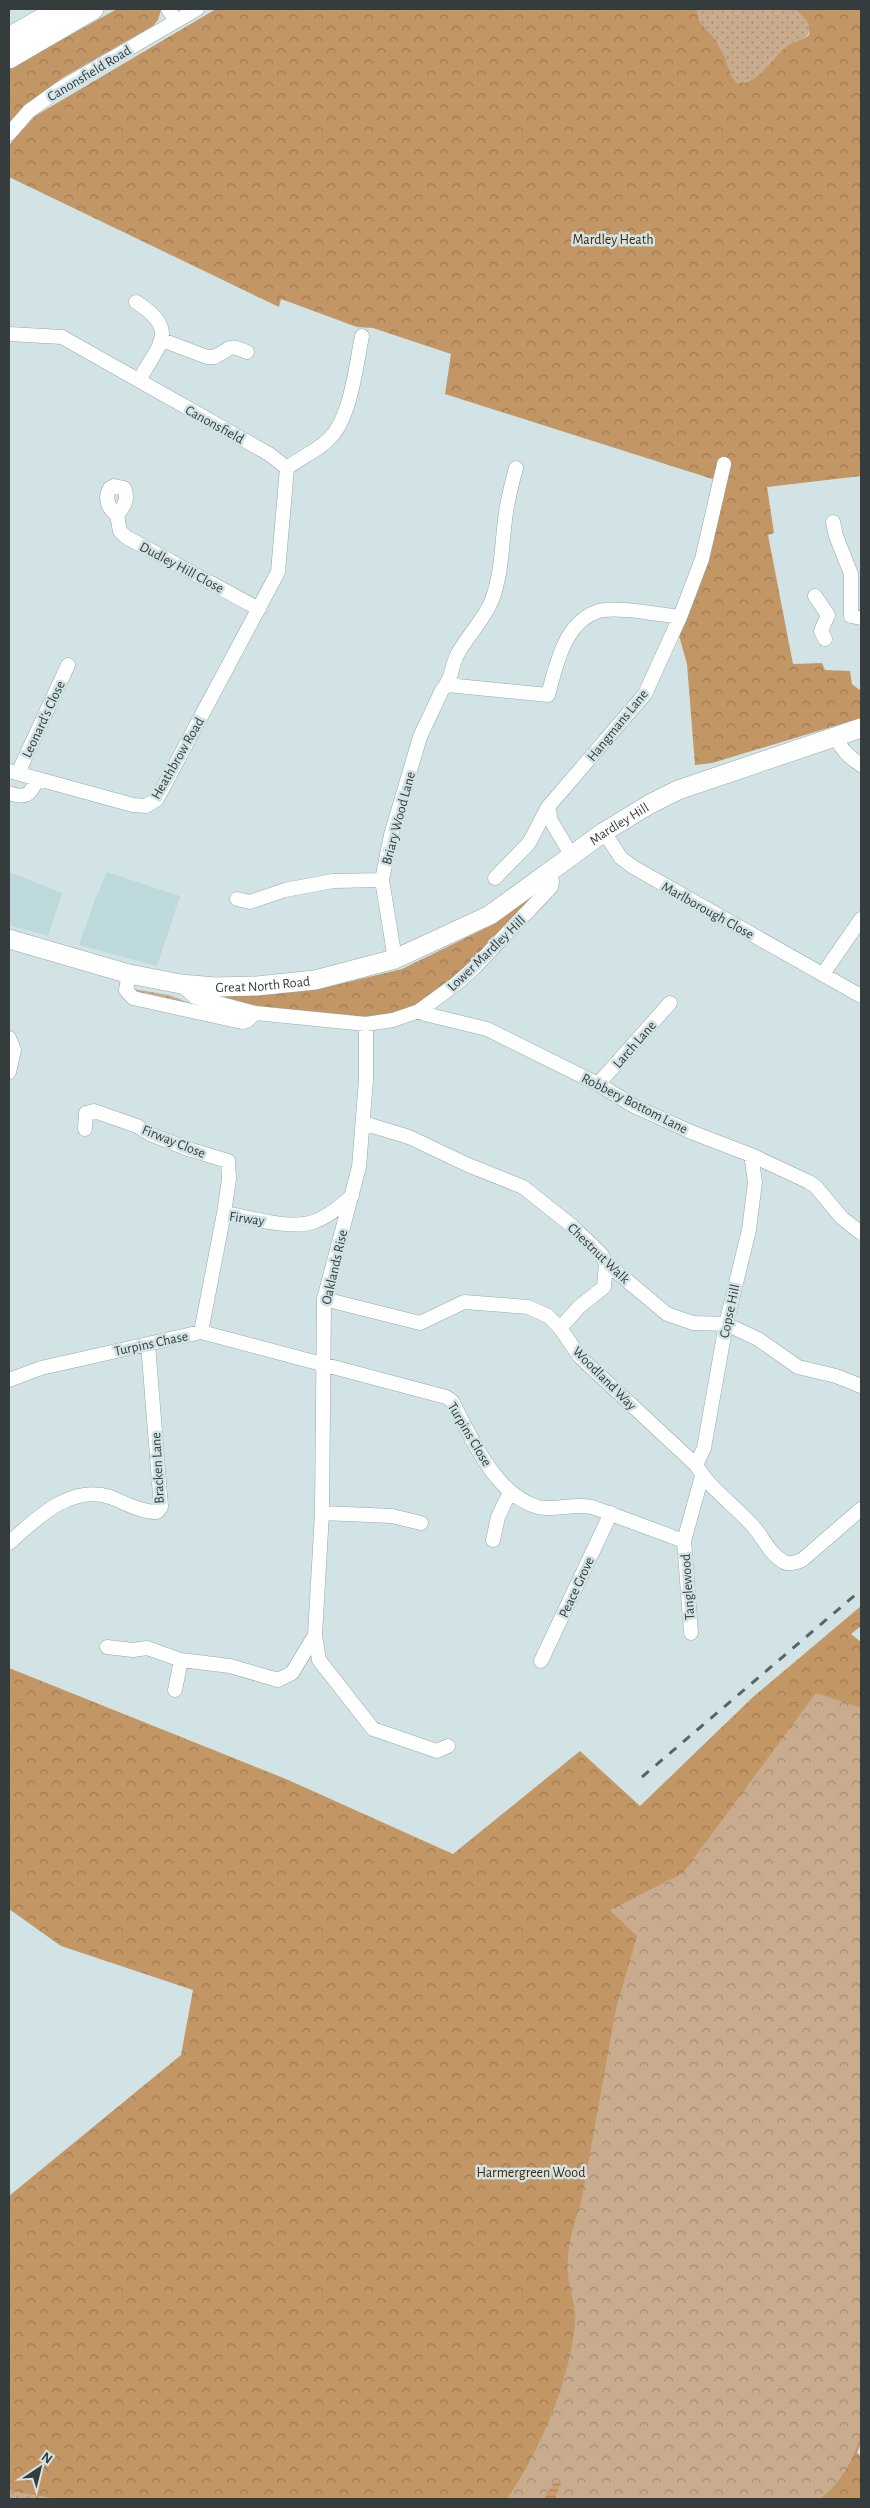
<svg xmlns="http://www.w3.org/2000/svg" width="870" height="2508" viewBox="0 0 870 2508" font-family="'Alegreya Sans',sans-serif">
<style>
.built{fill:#bed9dc}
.grass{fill:url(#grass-dots)}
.forest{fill:url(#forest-crowns)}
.park{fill:url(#park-crowns)}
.water{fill:url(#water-rules)}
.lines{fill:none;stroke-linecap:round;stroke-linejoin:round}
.minor-casing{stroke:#97a8aa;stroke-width:15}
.major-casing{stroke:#97a8aa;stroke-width:20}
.highway-casing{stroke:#97a8aa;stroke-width:22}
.minor{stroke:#fff;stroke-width:14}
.major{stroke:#fff;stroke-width:19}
.highway{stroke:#fff;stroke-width:21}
.rail{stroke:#5a6365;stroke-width:3;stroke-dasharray:9 9;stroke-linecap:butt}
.labels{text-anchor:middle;stroke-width:5;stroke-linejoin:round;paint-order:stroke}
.street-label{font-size:14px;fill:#353c3d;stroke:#d1e3e5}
.park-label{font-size:14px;fill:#462700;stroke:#d1e3e5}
</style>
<defs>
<pattern id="grass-dots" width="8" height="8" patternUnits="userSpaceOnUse" patternTransform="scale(1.25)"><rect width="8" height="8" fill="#c9ac8e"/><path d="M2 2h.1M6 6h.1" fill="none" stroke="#a48d75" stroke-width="1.8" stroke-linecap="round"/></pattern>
<pattern id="forest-crowns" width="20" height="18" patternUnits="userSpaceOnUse" patternTransform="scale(1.25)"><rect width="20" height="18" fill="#c39665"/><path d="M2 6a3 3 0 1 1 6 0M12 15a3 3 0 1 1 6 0" fill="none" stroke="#9f7c54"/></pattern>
<pattern id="park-crowns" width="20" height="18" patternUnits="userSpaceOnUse" patternTransform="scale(1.25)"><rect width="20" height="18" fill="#c9ac8e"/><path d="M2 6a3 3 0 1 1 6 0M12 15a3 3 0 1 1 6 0" fill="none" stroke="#a48d75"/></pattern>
<pattern id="water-rules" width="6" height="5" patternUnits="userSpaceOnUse" patternTransform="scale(1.25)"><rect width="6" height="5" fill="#cc9e6d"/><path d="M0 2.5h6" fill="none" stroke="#a6825b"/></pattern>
</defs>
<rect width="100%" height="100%" fill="#d1e3e5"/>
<!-- built -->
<path class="built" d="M9,872L62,893L48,936L9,925Z
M107,872L180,896L157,966L79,945L94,902Z"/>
<!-- grass -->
<path class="grass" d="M697,9H795L806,19L810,30C807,41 797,39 789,45C772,55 759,85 737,83L731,75L725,57L716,40L699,21Z
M133,989L169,995L192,1004L134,995Z
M9,2491L55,2499H9Z"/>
<!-- forest -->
<path class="forest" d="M117,9L161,10L158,20L153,26L62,78L9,122V69Z
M216,9H697L699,21L716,40L725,57L731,75L737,83C758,85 772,57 787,46C794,41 803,40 809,35C812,23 802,16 795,9H861V476L767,487L774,533L768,535L793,664L822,663L825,670L850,671L852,684L861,691V718L712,763L695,765L687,664L678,632L722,482L445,394L451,354L373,328L357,327L281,299L279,307L9,177V145L35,116Z
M543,889L476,961L410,1012L364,1019L226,1003L225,994L319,989L402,969L492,925Z
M861,1606V1626L851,1634L861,1642V2443L857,2453L861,2456V2499H55L9,2491V2196L181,2055L193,1990L61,1946L9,1909V1668L286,1779L453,1854L580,1751L640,1806L753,1697Z"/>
<!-- park -->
<path class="park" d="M816,1693L861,1708V2434C855,2457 840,2485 820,2499H507C540,2451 570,2381 575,2323C577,2307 569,2290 568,2274C566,2249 573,2226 581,2203L616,2009L637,1936L610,1910L683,1873Z"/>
<!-- water -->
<path class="water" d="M554,2482L561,2483L555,2499H544Z"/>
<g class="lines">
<!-- minor casing -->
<g class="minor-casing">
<path id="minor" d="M168,9L176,21
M9,134L29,111L61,88L197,9
M136,302C180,330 159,344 139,380
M9,334L62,337L269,454L287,468L278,572L157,799L146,806L133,805L9,771
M162,340L207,357H214C232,349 226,343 247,352
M287,468C300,458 317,451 329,439C351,418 356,365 362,336
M114,486L124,488C129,499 124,507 117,515C108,508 104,499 110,488Z
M117,515L120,531L126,537L259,609
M833,522L836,536L851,574V616L861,618
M815,596L828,615L821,631L825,639
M447,685L548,695C556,666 564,624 596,612C613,605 661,615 680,617
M836,736C841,750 849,757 861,765
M18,773L68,665
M9,793C25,799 31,795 37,779
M548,807L551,821L572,856
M604,832L621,858L633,867L861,996
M495,878L529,843L548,807L645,694L680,617L702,559L724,464
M237,899L250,902L285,890L333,881L382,880
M395,959L382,880L391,835L420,737L442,690C452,681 451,667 457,655C467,636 484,620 492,600C504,568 501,534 508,501C510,490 513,479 516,468
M129,974L126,990L133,998L242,1022L248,1020L255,1013
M823,974L861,919
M181,984L195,997L255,1013L366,1024L393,1020L419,1011L456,984L475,967L551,887L552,881L548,875
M419,1011L425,1014L487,1029L598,1084L634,1106L691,1132L751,1155L809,1182L816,1187L842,1218L861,1233
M9,1038L14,1050L9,1072
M598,1084L670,1003
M363,1123L409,1137L468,1165L523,1187L572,1226L601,1254L606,1263L667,1314L693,1323L726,1324L758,1339L798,1367L836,1376L861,1386
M85,1129L86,1113L94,1111L137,1126L150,1134L188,1149L228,1161L229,1179L224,1213L201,1332
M224,1213C248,1217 289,1230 313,1222C328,1217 340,1206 352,1196
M324,1299L420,1323L464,1302L528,1307L548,1316L560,1328L580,1357L696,1465C710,1489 733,1504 751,1524C763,1536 769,1554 784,1562C790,1565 797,1562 802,1560L861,1509
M560,1328L579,1307L604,1287L606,1263
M9,1380L41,1368L201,1332L446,1397L452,1401C470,1436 496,1496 538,1507C555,1511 574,1503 592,1507L684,1541L702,1476
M696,1465L704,1448L726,1324L749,1230L755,1182L751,1155
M322,1513L392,1516L421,1523
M493,1540L498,1517L510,1492
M684,1541L691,1633
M9,1543C36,1519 70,1484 110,1497C126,1503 140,1512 157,1512L161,1507L148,1344
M315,1635L319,1660L373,1729L437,1751L448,1746
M107,1647L133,1650L147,1648L181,1660L230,1666L278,1680L292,1673L315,1635L322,1513L324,1299L359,1167L366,1080V1024
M541,1661L611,1513
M175,1690L181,1660"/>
</g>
<!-- major casing -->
<g class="major-casing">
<g id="major">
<path id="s1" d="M9,939L129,974L181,984L215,987L257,986L315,980L395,959L490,915L604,832L650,804L678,790L861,728"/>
</g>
</g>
<!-- highway casing -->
<g class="highway-casing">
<path id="highway" d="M9,38L60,9
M9,58L93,9"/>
</g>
<!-- minor -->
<use href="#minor" class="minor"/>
<!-- major -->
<use href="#major" class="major"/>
<!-- highway -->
<use href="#highway" class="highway"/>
<!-- rail -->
<path class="rail" d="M642,1777L861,1590"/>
</g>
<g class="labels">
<!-- street labels -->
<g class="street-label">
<text transform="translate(89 73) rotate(-31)" y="5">Canonsfield Road</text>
<text transform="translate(215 424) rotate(29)" y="5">Canonsfield</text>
<text transform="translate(182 567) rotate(28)" y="5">Dudley Hill Close</text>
<text transform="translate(43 719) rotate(-65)" y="5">Leonard's Close</text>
<text transform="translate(617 725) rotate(-51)" y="5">Hangmans Lane</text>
<text transform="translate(177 758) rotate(-60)" y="5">Heathbrow Road</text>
<text transform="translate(398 818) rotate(-75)" y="5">Briary Wood Lane</text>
<text dy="5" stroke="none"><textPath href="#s1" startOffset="658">Mardley Hill</textPath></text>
<text transform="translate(708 910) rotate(29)" y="5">Marlborough Close</text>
<text transform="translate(486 953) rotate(-44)" y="5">Lower Mardley Hill</text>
<text dy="5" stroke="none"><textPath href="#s1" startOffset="260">Great North Road</textPath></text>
<text transform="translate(634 1044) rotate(-49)" y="5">Larch Lane</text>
<text transform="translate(635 1103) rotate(27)" y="5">Robbery Bottom Lane</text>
<text transform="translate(174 1141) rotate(22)" y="5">Firway Close</text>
<text transform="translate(247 1218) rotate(8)" y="5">Firway</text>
<text transform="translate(599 1253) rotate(44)" y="5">Chestnut Walk</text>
<text transform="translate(334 1267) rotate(-77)" y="5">Oaklands Rise</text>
<text transform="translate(729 1311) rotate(-78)" y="5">Copse Hill</text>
<text transform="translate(151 1343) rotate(-12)" y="5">Turpins Chase</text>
<text transform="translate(605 1378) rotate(45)" y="5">Woodland Way</text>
<text transform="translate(470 1434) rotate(59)" y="5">Turpins Close</text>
<text transform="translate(157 1468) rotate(-93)" y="5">Bracken Lane</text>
<text transform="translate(576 1587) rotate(-65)" y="5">Peace Grove</text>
<text transform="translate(687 1587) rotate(-94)" y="5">Tanglewood</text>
</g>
<!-- park labels -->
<g class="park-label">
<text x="613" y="244">Mardley Heath</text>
<text x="531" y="2177">Harmergreen Wood</text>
</g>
</g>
<!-- border -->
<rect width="870" height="2508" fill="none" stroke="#353c3d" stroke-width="20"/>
<!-- north arrow -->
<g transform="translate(40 2468) rotate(35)" stroke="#d1e3e5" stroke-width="4" paint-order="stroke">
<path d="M0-4L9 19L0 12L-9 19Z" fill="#353c3d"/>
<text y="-8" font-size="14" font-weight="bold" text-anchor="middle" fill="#353c3d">N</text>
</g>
</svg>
